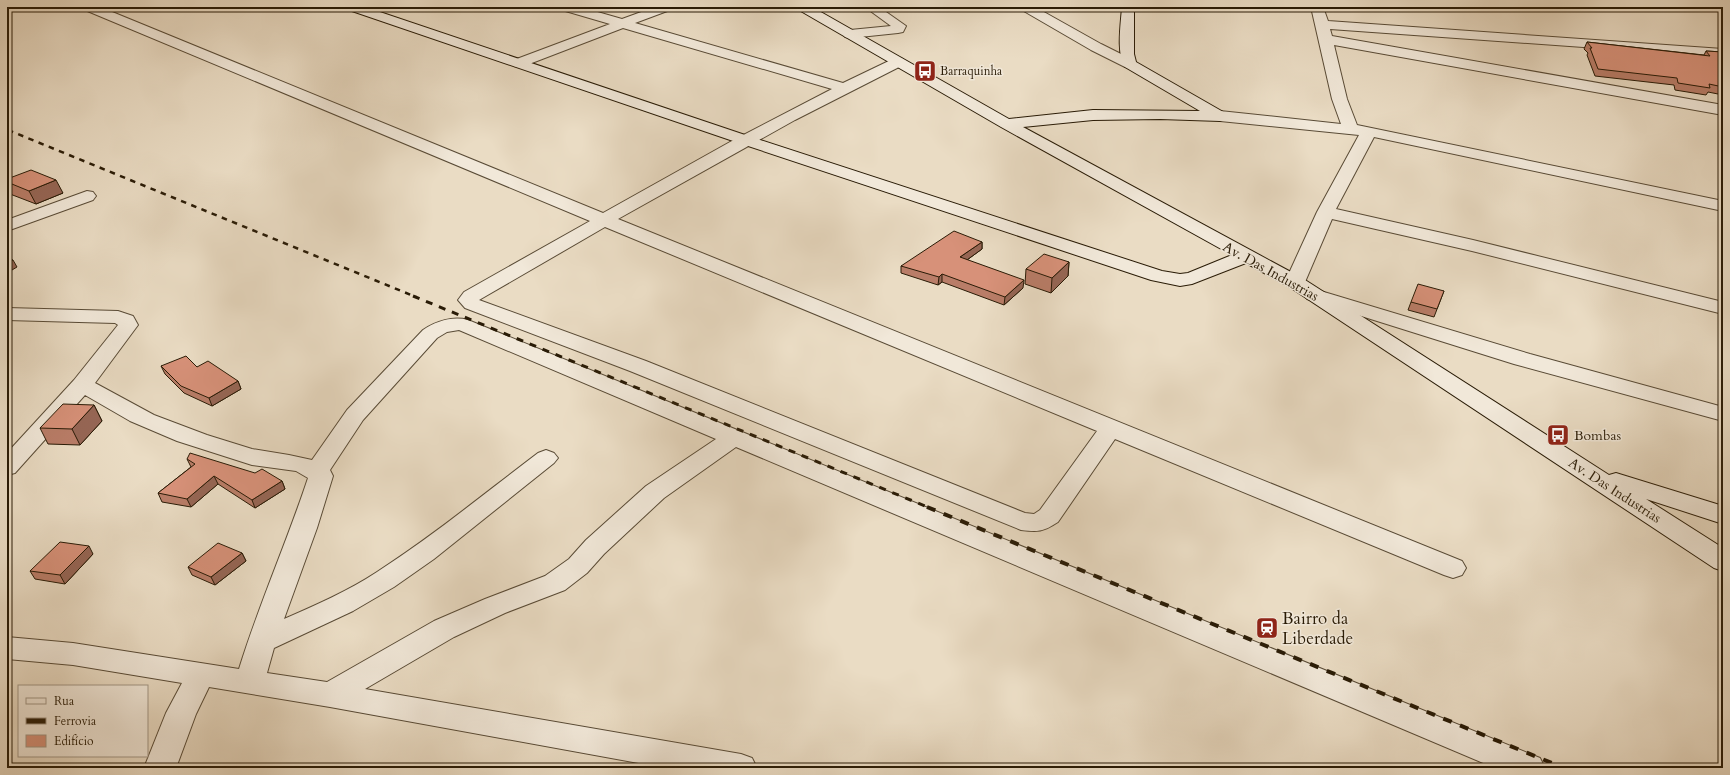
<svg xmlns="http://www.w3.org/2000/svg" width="1730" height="775" viewBox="0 0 1730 775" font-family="Cardo,serif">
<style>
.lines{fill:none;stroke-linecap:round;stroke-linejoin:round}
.street-casing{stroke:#594b36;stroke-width:2}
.secondary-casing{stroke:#291b06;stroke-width:2}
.street{fill:#f1e8d9;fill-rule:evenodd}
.secondary{fill:#f1e8d9;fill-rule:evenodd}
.rail-far3{stroke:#291b06;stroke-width:2;stroke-dasharray:4.5 4.5;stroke-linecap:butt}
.rail-far2{stroke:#291b06;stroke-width:2.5;stroke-dasharray:5.5 5.5;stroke-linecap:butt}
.rail-far1{stroke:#291b06;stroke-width:3;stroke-dasharray:7 7;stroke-linecap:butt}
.rail{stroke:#291b06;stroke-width:4;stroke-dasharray:9 9;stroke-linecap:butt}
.wall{fill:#b97d68;stroke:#291b06}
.shaded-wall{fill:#966655;stroke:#291b06}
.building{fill:#d79179;stroke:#291b06}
.labels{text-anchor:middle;stroke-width:3;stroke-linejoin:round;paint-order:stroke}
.far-poi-label{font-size:12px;fill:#291b06;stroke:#f1e8d9;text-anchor:start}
.street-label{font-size:14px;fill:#291b06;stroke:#f1e8d9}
.poi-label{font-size:14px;fill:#291b06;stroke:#f1e8d9;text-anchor:start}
.near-poi-label{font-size:17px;fill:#291b06;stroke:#f1e8d9;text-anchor:start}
</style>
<rect width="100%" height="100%" fill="#eadcc4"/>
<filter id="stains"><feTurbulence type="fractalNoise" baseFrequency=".005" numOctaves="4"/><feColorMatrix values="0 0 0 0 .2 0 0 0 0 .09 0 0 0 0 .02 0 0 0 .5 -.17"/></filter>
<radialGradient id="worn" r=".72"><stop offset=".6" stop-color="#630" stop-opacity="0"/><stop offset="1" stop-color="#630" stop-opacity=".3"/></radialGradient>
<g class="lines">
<!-- street casing -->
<g class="street-casing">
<path id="street" d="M83,7H100L603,213L730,142L832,89L623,28L524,66L519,67L514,66L512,63L514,60L610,24L562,10L560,7H580L622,19L655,7H672L670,10L635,23L843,83L893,59L898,58L903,59L905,62L903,65L795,120L618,219L1462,561L1466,568L1462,575L1453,578L1444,575L1115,439L1058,522C1043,532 1038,532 1021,530L630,371L465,308L458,300L464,292L590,221L85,10ZM605,227L1097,431L1040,510L1034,514L1025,513L646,361L479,300Z
M865,7H879L906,26L903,32L898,33L850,38L845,37L843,34L845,31L850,30L891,26Z
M1020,7H1035L1101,44L1135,61L1137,64L1135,67L1130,68L1125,67L1091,50L1022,10Z
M1311,7H1323L1328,21L1723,49V57L1330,29L1332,36L1723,105V115L1334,45L1347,99L1357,125L1723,201V211L1374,137L1336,209L1473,240L1723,302V314L1472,251L1332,219L1305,282L1302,286L1295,288L1288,286L1285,282L1317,212L1359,135L1220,121L1215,119L1212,116L1215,113L1220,111L1341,124L1332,99Z
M87,191L93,192L96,196L93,200L7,231V220Z
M1314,289L1530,354L1723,407V421L1514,364L1307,299L1304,295L1307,291Z
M7,308L118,311L133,316L138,325L95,383L154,415L207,435L252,449L289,455L312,460L347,410L423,330C436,321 453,316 468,320L1540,758L1545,768H1495L736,447L664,498L604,554L587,573L565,590L505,613L454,637L365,689L741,754L752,758L757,768H666L330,707L209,687L196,714L176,768H144L166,713L182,683L73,665L7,659V637L73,643L239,669C259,604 287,542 308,478L296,471L252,465L177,441L130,421L85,395L15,473L7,475V453L74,380L118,325L115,323L7,320ZM459,330L716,439L646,486L586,540L569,559L545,576L485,599L434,621L327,682L267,673L274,648L353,611L394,587L434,559L554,463L558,458L554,453L546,450L538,453C485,493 433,536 377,572C348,591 316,605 284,619L317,528L333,476L330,470L363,420L437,338L447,332Z"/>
</g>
<!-- secondary casing -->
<g class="secondary-casing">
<path id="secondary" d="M347,7H365L751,137L1162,271L1180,274L1188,273L1232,255L1001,127L799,10L797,7H812L1009,119L1093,110L1200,111L1125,67C1116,54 1121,23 1122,7H1134V54L1136,62L1225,113L1228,116L1225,119L1220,121L1160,119L1093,120L1023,127L1302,278L1609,475L1616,473L1723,506V524L1646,499L1723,548V571L1714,568L1288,286L1246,263L1192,284L1180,286L1151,280L739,143L349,10Z"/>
</g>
<!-- street -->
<use href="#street" class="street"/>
<!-- secondary -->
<use href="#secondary" class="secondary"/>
<!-- rail-far3 -->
<path class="rail-far3" d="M7,130L10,131"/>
<!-- rail-far2 -->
<path class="rail-far2" d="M8,130L416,297"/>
<!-- rail-far1 -->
<path class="rail-far1" d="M413,296L930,508"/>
<!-- rail -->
<path class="rail" d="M927,507L1564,768"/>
</g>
<!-- wall -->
<path class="wall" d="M1587,42L1704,55L1706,51L1723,52V95L1708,92L1706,95L1675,90L1674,85L1595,76L1587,55L1588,53L1584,49Z
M7,179L63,193L36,204L10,194L7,187Z
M982,242V249L967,260L1023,288L1004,305L942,282L938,285L901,273V266Z
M1069,262L1068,276L1051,293L1025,284L1026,269Z
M1444,291L1434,317L1408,310L1411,302Z
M161,366L197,367L238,381L241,389L212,406L184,393L165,374Z
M94,405L102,421L80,445L48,444L40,428Z
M187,459L282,481L285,489L255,508L218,484L191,507L162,502L158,493L191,467Z
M242,553L246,561L215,585L192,575L188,567Z
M93,554L65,584L35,579L30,571Z"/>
<!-- shaded-wall -->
<path class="shaded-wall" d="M56,180L63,193L36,204L29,191Z
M982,242V249L960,265V257Z
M13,260L17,267L7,273V263Z
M1069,262L1068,276L1051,293L1052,278Z
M942,274V282L938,285L939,277Z
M1024,280L1023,288L1004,305L1005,297Z
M238,381L241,389L212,406L209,398Z
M94,405L102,421L80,445L72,429Z
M214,476L218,484L191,507L187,499Z
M282,481L285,489L255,508L252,500Z
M89,546L93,554L65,584L60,575Z
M242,553L246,561L215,585L211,577Z"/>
<!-- building -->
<path class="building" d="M1587,42L1710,56L1706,51L1723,52V87L1709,84L1710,88L1678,83L1677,78L1598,69L1590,48H1592Z
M31,170L56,180L29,191L7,182V179Z
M954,231L982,242L960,257L1024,280L1005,297L942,274L939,277L901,266Z
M1044,254L1069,262L1052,278L1026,269Z
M7,258L13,260L7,263Z
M1418,284L1444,291L1437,309L1411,302Z
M186,356L197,367L208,361L238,381L209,398L181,386L161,366Z
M63,404L94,405L72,429L40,428Z
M190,453L255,473L262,469L282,481L252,500L214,476L187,499L158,493L195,464L187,459Z
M60,542L89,546L60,575L30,571Z
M218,543L242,553L211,577L188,567Z"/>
<!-- icons -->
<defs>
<g id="bus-square" transform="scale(1.15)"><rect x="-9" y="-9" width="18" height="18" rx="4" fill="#8f2418" stroke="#f1e8d9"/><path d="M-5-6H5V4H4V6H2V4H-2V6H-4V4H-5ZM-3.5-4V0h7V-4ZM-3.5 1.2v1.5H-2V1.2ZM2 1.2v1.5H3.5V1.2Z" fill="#fff"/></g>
<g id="station-square" transform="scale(1.15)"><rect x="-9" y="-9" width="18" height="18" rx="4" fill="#8f2418" stroke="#f1e8d9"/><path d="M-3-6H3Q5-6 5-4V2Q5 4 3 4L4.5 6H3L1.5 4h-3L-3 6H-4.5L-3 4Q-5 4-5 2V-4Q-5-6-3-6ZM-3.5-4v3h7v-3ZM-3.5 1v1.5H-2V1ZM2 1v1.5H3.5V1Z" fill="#fff"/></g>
</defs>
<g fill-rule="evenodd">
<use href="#bus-square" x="925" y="71"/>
<use href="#bus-square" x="1558" y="435"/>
<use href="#station-square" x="1267" y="628"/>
</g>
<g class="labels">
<!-- far-poi labels -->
<g class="far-poi-label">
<text x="940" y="75">Barraquinha</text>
</g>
<!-- street labels -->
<g class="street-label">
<text transform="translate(1271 271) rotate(29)" y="5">Av. Das Industrias</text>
<text transform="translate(1615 490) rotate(33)" y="5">Av. Das Industrias</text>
</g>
<!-- poi labels -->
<g class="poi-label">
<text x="1574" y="440">Bombas</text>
</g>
<!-- near-poi labels -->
<g class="near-poi-label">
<text x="1282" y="624">Bairro da<tspan x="1282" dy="20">Liberdade</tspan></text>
</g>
</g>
<!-- margin -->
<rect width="1730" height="775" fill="none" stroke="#eadcc4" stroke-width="24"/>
<rect x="8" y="8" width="1714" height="759" fill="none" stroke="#291b06" stroke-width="2"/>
<rect x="12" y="12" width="1706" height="751" fill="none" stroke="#291b06"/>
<!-- legend -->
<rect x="18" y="685" width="130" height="72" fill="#f1e8d9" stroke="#a19685"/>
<rect x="26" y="698" width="20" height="6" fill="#f1e8d9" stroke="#a19685"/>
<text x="54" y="705" font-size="12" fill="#291b06">Rua</text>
<rect x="26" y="718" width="20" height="6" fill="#291b06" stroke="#a19685"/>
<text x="54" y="725" font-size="12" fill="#291b06">Ferrovia</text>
<rect x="26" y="735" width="20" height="12" fill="#d79179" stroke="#a19685"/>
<text x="54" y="745" font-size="12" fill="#291b06">Edifício</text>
<rect width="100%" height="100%" filter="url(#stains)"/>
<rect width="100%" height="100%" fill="url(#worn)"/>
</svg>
